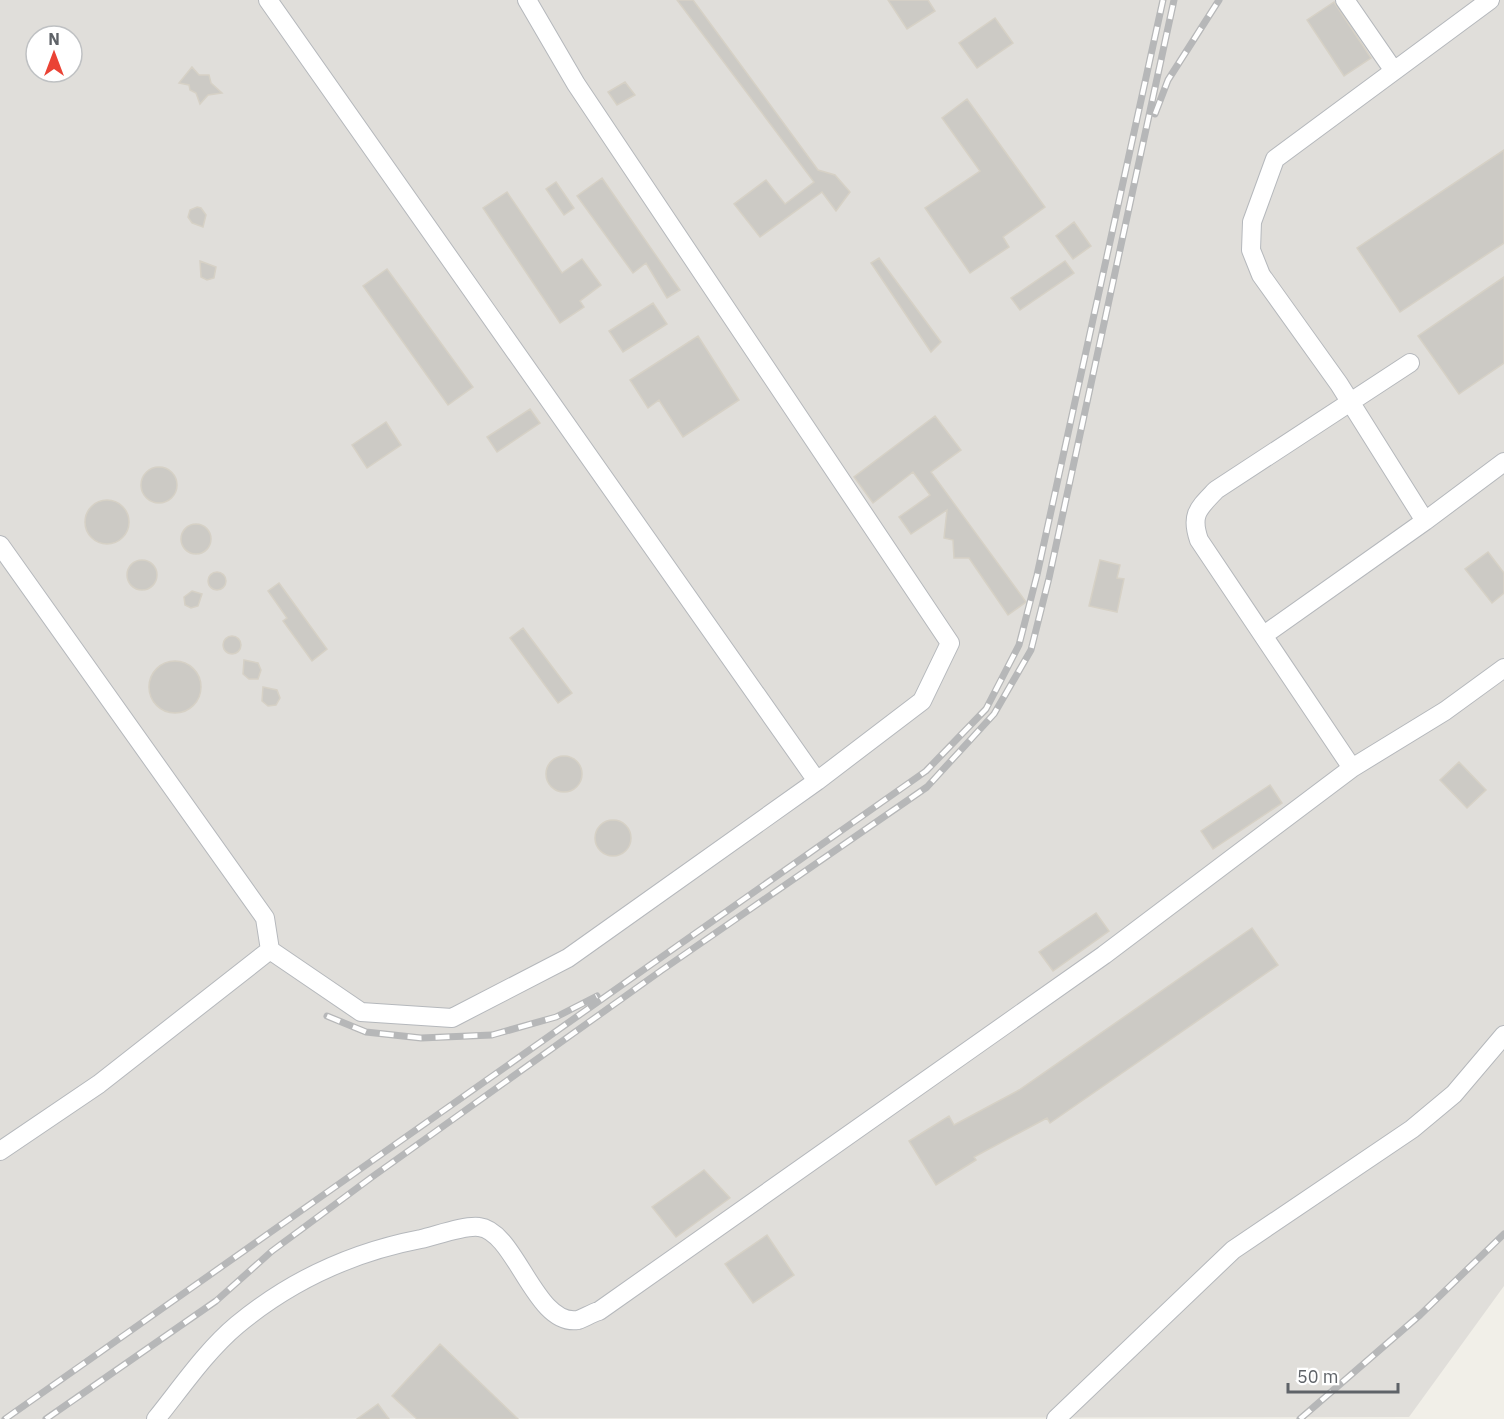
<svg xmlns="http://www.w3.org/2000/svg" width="1504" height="1419" viewBox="0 0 1504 1419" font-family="'IBM Plex Sans',sans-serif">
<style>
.industrial{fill:#e0deda;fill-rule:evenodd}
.building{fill:#cccac5;stroke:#d6d1c6;stroke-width:1.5}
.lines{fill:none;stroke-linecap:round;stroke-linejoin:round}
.minor-casing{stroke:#b5b8bc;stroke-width:20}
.minor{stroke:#fff;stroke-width:18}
.rail-casing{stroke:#b6b7b8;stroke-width:7}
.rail{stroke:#fff;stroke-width:4.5;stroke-dasharray:14;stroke-linecap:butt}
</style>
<rect width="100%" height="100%" fill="#f1efe8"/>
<!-- industrial -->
<path class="industrial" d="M0,0H1504V1286L1409,1417L0,1419ZM36,36H72V72H36Z"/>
<!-- building -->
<path class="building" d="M677,0H693L818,170L835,175L850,192L836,211L822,192L760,237L734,204L766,180L785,204L814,182Z
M888,0H928L935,11L907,29Z
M1334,2L1371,58L1344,76L1307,20Z
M995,18L1013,43L977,68L959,43Z
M192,67L199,75H209L211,83L222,93L208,95L200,104L196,93L190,90L189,85L179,83Z
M625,82L635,95L617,105L608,92Z
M967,99L1045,207L1003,237L1009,247L970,273L925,208L980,171L942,118Z
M1504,150V243L1400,312L1357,248Z
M602,178L680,290L667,298L646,263L633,273L577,196Z
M556,182L574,208L564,215L546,189Z
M507,192L562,273L582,259L601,285L580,301L584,307L560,323L483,208Z
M197,207L201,208L206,215L203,227L192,223L188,217L190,210Z
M1074,222L1091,246L1073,259L1056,236Z
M879,258L941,342L931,352L871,263Z
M200,261L216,267L214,278L207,280L201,277Z
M1065,261L1074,273L1020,310L1011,298Z
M387,269L473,387L448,405L363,286Z
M1504,277V363L1459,394L1418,336Z
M653,303L667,324L623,352L609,331Z
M698,336L739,400L683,437L659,400L648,408L630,380Z
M530,409L540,423L497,452L487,437Z
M935,416L961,450L931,472L1026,602L1008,615L969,558H954L953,540L944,538L947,510L911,534L899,517L930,495L913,472L873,503L854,477Z
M386,422L401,445L367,468L352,445Z
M141 485a18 18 0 1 1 36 0a18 18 0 1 1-36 0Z
M85 522a22 22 0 1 1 44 0a22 22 0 1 1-44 0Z
M181 539a15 15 0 1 1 30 0a15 15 0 1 1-30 0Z
M1488,552L1504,573V593L1492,603L1465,569Z
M127 575a15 15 0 1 1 30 0a15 15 0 1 1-30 0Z
M1100,560L1120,565L1117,578L1124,579L1117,612L1089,606Z
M208 581a9 9 0 1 1 18 0a9 9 0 1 1-18 0Z
M279,583L327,649L312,661L283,621L287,618L268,591Z
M192,591L202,594L198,606L191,608L185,605L184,597Z
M523,628L572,693L558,703L510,638Z
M223 645a9 9 0 1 1 18 0a9 9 0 1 1-18 0Z
M244,660L258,663L261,670L258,679H249L243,674Z
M149 687a26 26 0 1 1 52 0a26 26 0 1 1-52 0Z
M263,687L277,690L280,698L276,705L268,706L262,701Z
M546 774a18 18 0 1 1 36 0a18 18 0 1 1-36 0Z
M1459,762L1486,790L1467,808L1440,780Z
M1270,785L1282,803L1213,849L1201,831Z
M595 838a18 18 0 1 1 36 0a18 18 0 1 1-36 0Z
M1096,913L1109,931L1053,971L1039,952Z
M1252,928L1278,965L1050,1123L1047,1118L974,1157L976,1160L936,1185L909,1141L949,1116L954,1125L1019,1090Z
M704,1170L730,1198L676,1237L652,1207Z
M767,1235L794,1275L753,1303L725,1264Z
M440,1344L518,1419H417L392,1396Z
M378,1404L389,1419H357Z"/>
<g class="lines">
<!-- minor casing -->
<g class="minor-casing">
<path id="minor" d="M268,0L817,781
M1345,0L1394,71L1490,0
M1394,71L1275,159L1252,222L1251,250L1261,275L1339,384L1425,521L1504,462
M0,545L265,918L270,950
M1264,635L1425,521
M1352,768L1199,540C1190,514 1199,508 1216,490L1410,363
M0,1151L99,1084L270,950L361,1012L452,1018L568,958L817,781L922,701L950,643L576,84L527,0
M156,1419C181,1388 206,1351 237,1325C290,1281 353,1252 421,1239C435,1236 465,1225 479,1227C516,1231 535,1327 578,1320C584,1318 592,1313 599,1311L1104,955L1352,768L1445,711L1504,668
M1056,1419L1233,1250L1412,1129L1454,1094L1504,1035"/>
</g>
<!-- minor -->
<use href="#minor" class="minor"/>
<!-- rail casing -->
<g class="rail-casing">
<path id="rail" d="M1155,114L1168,80L1219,0
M327,1016L366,1032L421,1038L492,1035L556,1017L597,996
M5,1419L926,771L986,709L1019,645L1037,575L1163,0
M46,1419L216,1301L272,1251L372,1177L662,970L927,787L994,714L1031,650L1049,578L1174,0
M1300,1419L1420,1315L1504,1234"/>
</g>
<!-- rail -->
<use href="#rail" class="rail"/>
</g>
<!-- north arrow -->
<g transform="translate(54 54)"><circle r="28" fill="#ffffff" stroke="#bfc1c3" stroke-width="1.5"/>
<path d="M0-4.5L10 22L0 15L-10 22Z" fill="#ea4335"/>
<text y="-9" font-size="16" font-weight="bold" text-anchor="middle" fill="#5f6368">N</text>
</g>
<!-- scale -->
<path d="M1288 1383v9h110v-9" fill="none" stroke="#5f6368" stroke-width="3"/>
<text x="1297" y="1383" font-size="18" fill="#5f6368" stroke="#ffffff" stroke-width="4.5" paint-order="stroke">50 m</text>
</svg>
